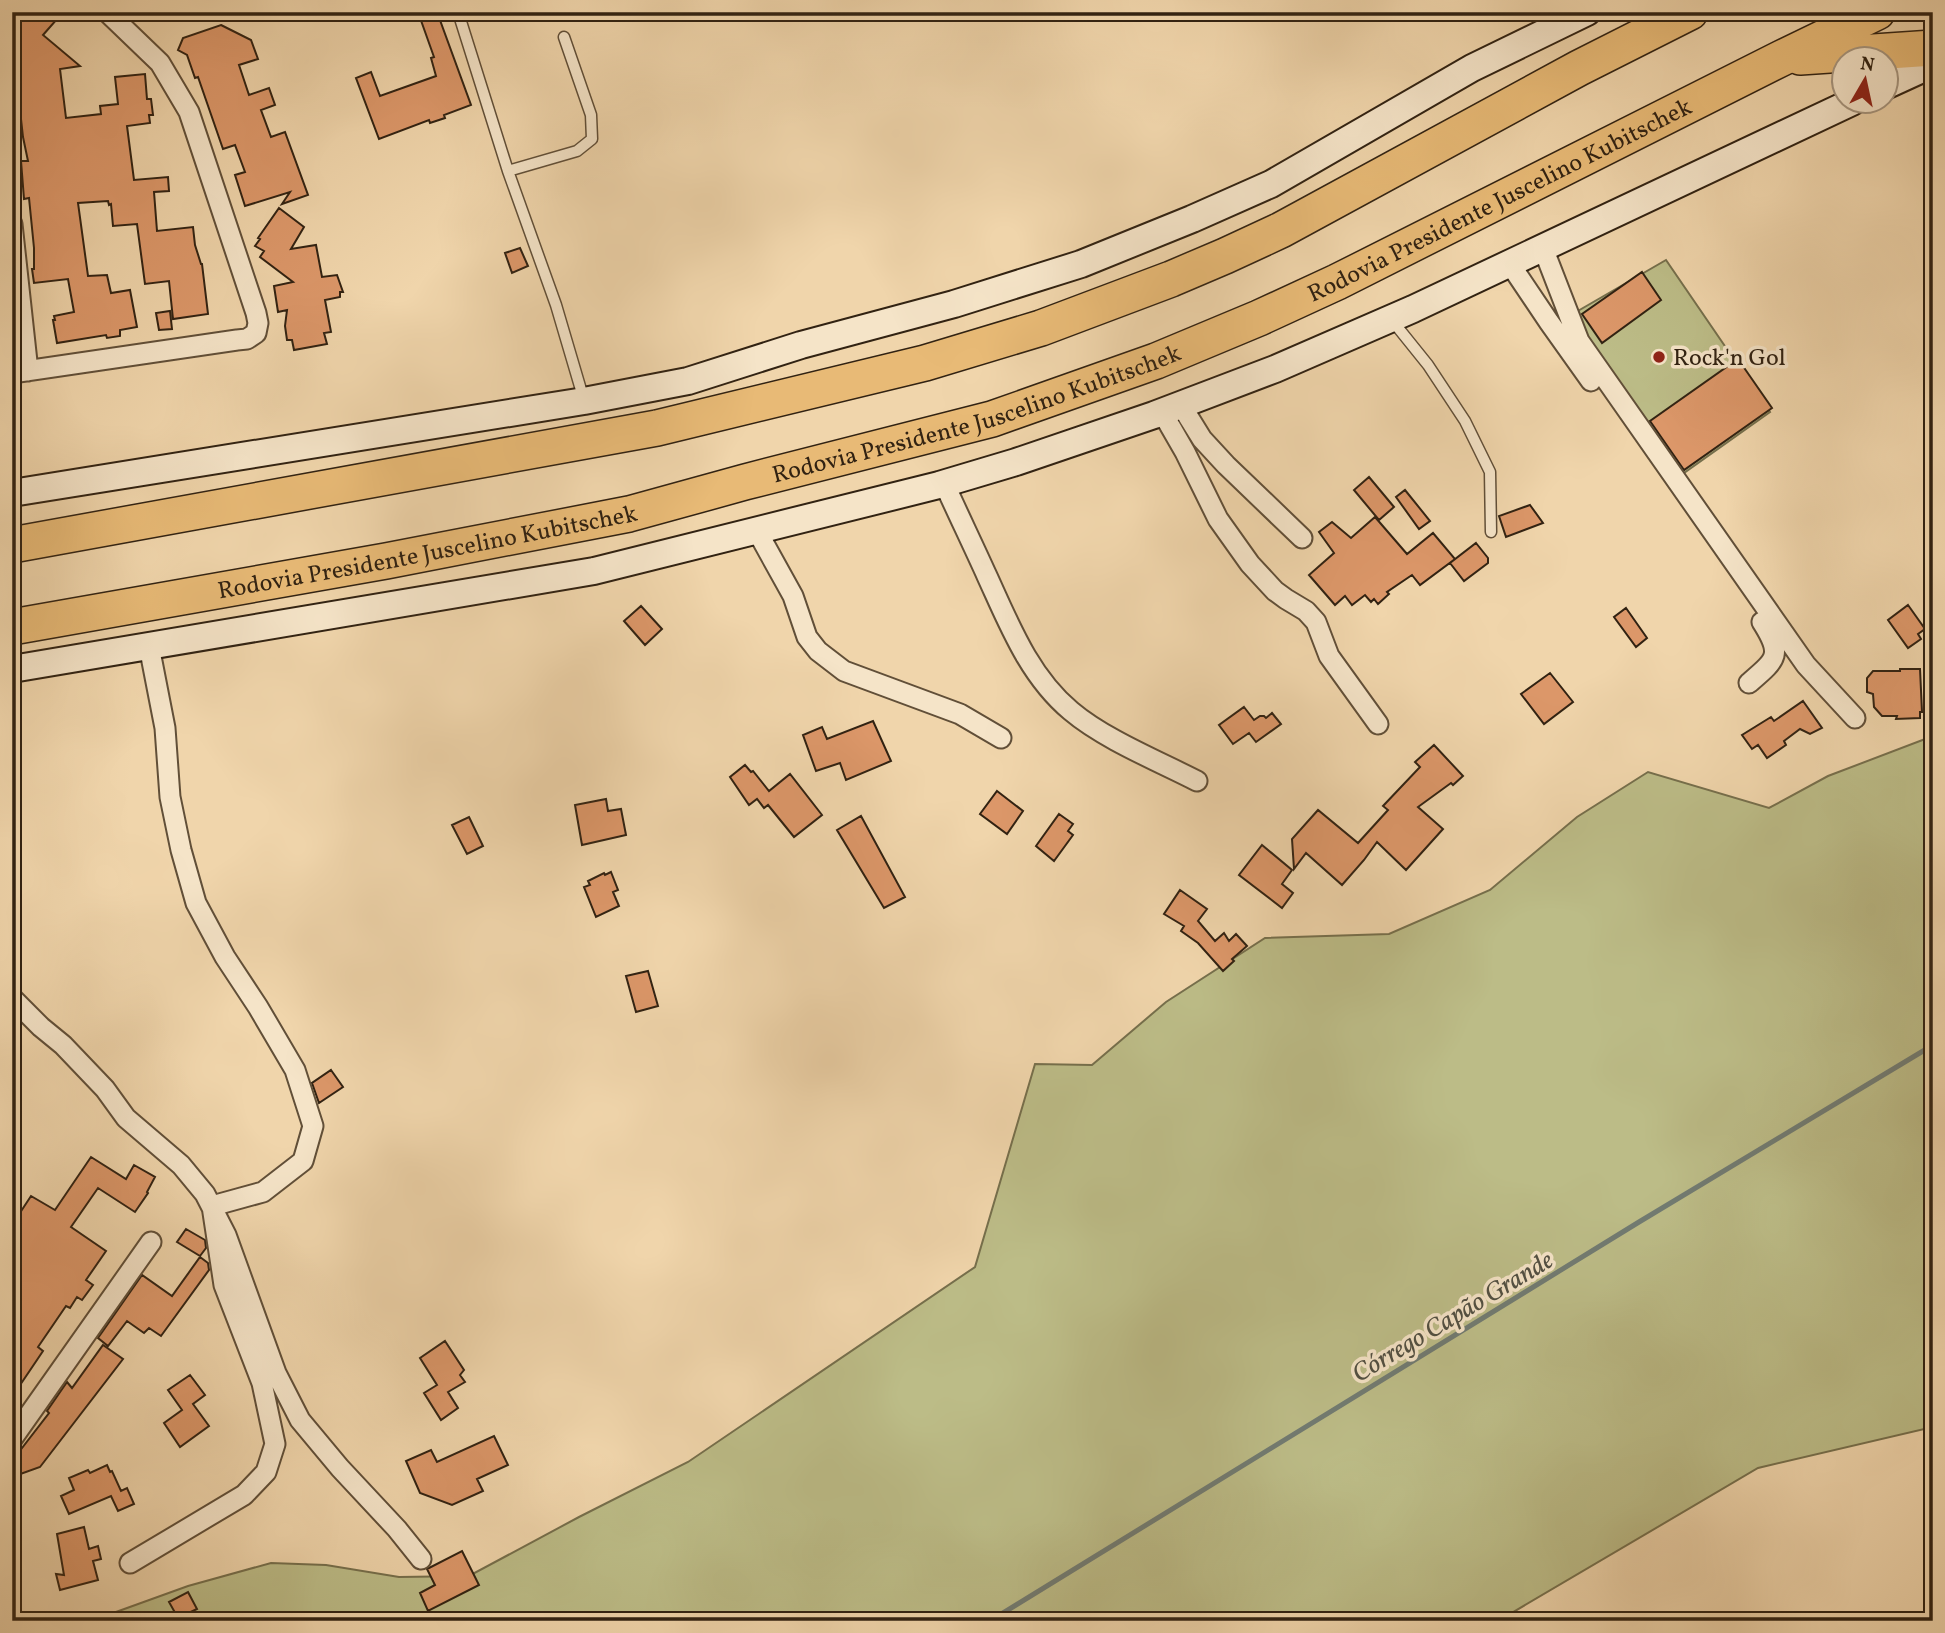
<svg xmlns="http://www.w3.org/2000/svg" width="1945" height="1633" viewBox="0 0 1945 1633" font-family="Vollkorn,serif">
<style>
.green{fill:#bcbc87;stroke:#766f4c;stroke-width:2}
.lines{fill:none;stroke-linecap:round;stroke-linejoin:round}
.stream{stroke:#717b72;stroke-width:5}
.building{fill:#dc9769;stroke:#312212;stroke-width:2}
.lane-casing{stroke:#614f38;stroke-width:13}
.street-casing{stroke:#614f38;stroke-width:23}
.secondary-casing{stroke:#312212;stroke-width:30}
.highway-casing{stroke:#312212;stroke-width:38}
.lane{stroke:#f5e4c8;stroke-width:10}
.street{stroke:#f5e4c8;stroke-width:19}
.secondary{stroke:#f5e4c8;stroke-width:26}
.highway{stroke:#e8ba76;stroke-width:35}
.poi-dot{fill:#8f2418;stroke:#f5e4c8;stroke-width:2.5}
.labels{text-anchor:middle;stroke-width:7;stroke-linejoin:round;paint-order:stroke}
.street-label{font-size:24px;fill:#312212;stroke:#f5e4c8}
.poi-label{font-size:24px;fill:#312212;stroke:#f5e4c8;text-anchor:start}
.water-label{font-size:26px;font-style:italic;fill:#514f42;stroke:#f5e4c8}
</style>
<rect width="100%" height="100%" fill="#f0d5ab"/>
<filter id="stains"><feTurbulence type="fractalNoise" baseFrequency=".00286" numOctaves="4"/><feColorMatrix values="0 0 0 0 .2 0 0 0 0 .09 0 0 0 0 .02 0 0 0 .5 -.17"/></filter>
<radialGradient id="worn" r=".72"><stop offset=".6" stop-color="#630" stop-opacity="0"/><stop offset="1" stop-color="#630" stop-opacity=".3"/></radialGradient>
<!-- green -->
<path class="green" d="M1666,260L1770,412L1674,480L1564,319Z
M1933,736V1427L1758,1468L1498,1621H91L188,1586L271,1563L326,1565L399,1577L469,1576L579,1517L688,1462L975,1267L1035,1064L1092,1065L1166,1002L1265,938L1389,934L1490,890L1577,817L1648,772L1769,808L1828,776Z"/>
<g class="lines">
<!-- stream -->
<path class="stream" d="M990,1621L1639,1222L1933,1045"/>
</g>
<!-- building -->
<path class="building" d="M12,12H50L58,18L43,35L80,66L60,69L66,118L101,114L100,106L118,104L115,77L145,74L147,99H151L153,115H149L150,123L127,126L134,180L168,177L169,191L154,192L157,231L193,227L195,245L201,264H202L208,314L173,319L169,281L145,284L137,224L113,226L111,204L109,205L108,201L78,203L88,276L107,275L111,293L130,290L137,327L120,330V336L107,338L106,335L57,343L53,320H55L54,316L74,312L68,279L34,283L32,269H34V248L29,198L24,199L21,161H28L23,137L20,110H19L16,101L14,84H16L12,49Z
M418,12H437L471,105L444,115L445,118L430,123L429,120L379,139L356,78L371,72L380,96L436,76L431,58L434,57Z
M221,25L251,40L258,59L239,65L249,95L269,88L275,105L261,110L271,137L285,132L308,195L282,204L290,192L245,206L235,175L245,172L235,145L223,149L198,77L195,78L187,55L178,50L183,38Z
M279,208L304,227L291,249L316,245L322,277L337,275L343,292H340V297L325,300L331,332L324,333L327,344L294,350L292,340H287L285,326L287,310L278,312L274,286L293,282L260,257L264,251L255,246L260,239L258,238Z
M520,248L528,266L512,273L505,253Z
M1642,272L1661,300L1602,343L1582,314Z
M170,311L172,329L159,330L156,313Z
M1738,359L1772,408L1684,470L1650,421Z
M1369,477L1394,507L1379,520L1354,490Z
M1405,490L1430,521L1419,529L1396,497Z
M1530,505L1543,523L1506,537L1499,516Z
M1375,517L1407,554L1433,533L1455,559L1420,585L1412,575L1387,592L1389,594L1378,604L1374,599L1371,602L1365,595L1352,605L1345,596L1335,605L1309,575L1334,553L1319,532L1332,522L1351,538Z
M1476,543L1488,558V563L1464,581L1450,563Z
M1908,605L1925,629L1918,634L1921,639L1908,648L1888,620Z
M641,606L662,629L645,645L624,621Z
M1626,608L1647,638L1636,647L1614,617Z
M1900,669H1920L1922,712H1920V718L1896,719L1897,716H1882L1874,707L1873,694L1867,692V678L1873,671H1900Z
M1550,673L1573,702L1544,724L1521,694Z
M1803,701L1822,728L1810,734L1800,729L1784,741L1786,745L1767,758L1758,745L1752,749L1742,735L1771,717L1774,721Z
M1244,707L1254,720L1260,716H1264L1266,718L1272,713L1281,724L1256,742L1249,733L1233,744L1219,725Z
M873,721L891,761L846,780L840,763L816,771L803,735L822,727L827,739Z
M1434,745L1463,776L1453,785L1451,783L1418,807L1443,829L1406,870L1377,842L1364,860L1342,885L1306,853L1294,869L1292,839L1318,810L1358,843L1388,810L1383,806L1420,767L1415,762Z
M745,765L751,772L753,771L769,791L790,774L822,815L794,837L768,805L764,808L757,799L749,805L730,777Z
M997,791L1023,811L1007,834L980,814Z
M606,799L608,811L621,809L626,835L582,845L575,805Z
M1059,814L1073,824L1068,831L1073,835L1054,861L1036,846Z
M861,816L905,897L884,908L837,830Z
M469,817L483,846L467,854L452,825Z
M1262,845L1292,870L1282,884L1293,893L1282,908L1239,875Z
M611,872L618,890L613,892L619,906L596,917L584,887L590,885L588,881L604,873L605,875Z
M1180,890L1207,909L1198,921L1215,941L1224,933L1229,941L1236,934L1247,946L1232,959L1234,961L1223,971L1198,943L1181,931L1184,926L1164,914Z
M648,971L658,1006L636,1012L626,976Z
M331,1070L343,1087L319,1103L312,1083Z
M91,1157L126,1179L134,1165L155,1177L147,1192L148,1193L135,1212L98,1188L71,1227L106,1251L86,1280L93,1285L82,1300L77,1297L70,1308L66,1306L38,1347L43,1351L12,1397V1225L31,1196L55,1210Z
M186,1229L205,1240L206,1248L200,1256L177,1242Z
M200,1257L208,1263L209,1270L161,1336L149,1328L144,1333L127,1321L108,1346L98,1338L142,1275L172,1296Z
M445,1341L464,1370L460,1375L465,1382L448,1392L458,1408L441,1420L424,1393L437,1385L420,1358Z
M103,1345L123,1359L40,1467L12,1477V1461L49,1413L47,1411L67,1382L72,1388Z
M190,1375L205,1395L193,1404L209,1426L180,1447L164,1423L182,1410L168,1390Z
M494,1436L508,1465L477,1479L483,1491L452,1505L420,1493L406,1461L431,1450L437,1462Z
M107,1465L110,1472L112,1471L121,1491L127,1488L134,1504L118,1511L111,1496L69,1514L61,1496L74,1490L69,1478L88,1470L90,1473Z
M84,1527L89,1549L98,1546L101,1559L93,1561L98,1580L60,1590L56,1574L64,1575L57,1534Z
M462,1551L479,1585L428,1611L420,1593L435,1585L427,1569Z
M188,1592L197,1609L178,1618L169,1602Z"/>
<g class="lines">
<!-- lane casing -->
<g class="lane-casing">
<path id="lane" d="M458,12L508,171L556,305L584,400
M508,171L577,151L592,139L591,115L564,37
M1391,319L1428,365L1465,421L1490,472L1491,532"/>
</g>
<!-- street casing -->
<g class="street-casing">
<path id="street" d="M12,224L28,371
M1543,248L1579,341L1806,665L1855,718
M1510,264L1549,322L1591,381
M12,373L237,340L247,339L256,333L258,323L256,313L189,112L160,63L107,12
M1181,405L1202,439L1226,465L1302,538
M1162,412L1185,452L1218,519L1250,564L1275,591L1286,599L1306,611L1316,622L1329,656L1378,724
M944,483C958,514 973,545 987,576C1009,624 1029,676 1071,711C1104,739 1158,761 1197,781
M757,531L793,596L807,637L818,651L844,671L960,714L1001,738
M1749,683C1777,659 1783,655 1762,622
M12,998L41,1027L63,1045L105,1089L126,1118L181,1165L205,1194L226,1235L276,1373L300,1420L340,1468L397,1529L421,1559
M12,1439L151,1242
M130,1563L244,1495L266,1472L275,1444L262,1383L224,1285L212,1206L263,1192L303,1161L313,1126L295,1070L258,1007L225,957L196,903L181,850L170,797L165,728L149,646"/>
</g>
<!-- secondary casing -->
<g class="secondary-casing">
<path id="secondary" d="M1885,86L1933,64
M12,493L584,401L688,381L801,345L954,304L1081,264L1192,219L1271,184L1472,68L1587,12
M12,669L594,571L939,485L1016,462L1154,415L1275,369L1413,309L1852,102"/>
</g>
<!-- highway casing -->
<g class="highway-casing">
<g id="highway">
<path d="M1800,57L1933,48"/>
<path d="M12,545L657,428L925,363L1041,328L1171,279L1225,256L1281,230L1579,68L1690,12"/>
<path id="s1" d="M12,627L386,561L629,514L745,482L992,419L1156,361L1259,318L1337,282L1782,58L1877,12"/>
</g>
</g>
<!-- lane -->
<use href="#lane" class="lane"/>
<!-- street -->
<use href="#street" class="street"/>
<!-- secondary -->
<use href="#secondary" class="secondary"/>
<!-- highway -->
<use href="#highway" class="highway"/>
</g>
<!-- markers -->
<circle class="poi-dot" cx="1659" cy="357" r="7"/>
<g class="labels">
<!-- street labels -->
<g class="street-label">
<text dy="8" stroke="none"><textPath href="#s1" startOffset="1556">Rodovia Presidente Juscelino Kubitschek</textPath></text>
<text dy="8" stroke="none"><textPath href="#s1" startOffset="989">Rodovia Presidente Juscelino Kubitschek</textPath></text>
<text dy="8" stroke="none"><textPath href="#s1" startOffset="422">Rodovia Presidente Juscelino Kubitschek</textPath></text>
</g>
<!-- poi labels -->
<g class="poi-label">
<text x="1673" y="365">Rock'n Gol</text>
</g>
<!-- water labels -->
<g class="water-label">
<text transform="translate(1452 1316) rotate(-31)" y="9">Córrego Capão Grande</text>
</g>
</g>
<!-- margin -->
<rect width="1945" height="1633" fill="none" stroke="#f0d5ab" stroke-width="42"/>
<rect x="14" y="14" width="1917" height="1605" fill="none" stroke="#312212" stroke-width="3.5"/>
<rect x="21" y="21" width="1903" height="1591" fill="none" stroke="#312212" stroke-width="2"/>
<!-- north arrow -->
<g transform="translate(1865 80) rotate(9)"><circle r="33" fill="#f5e4c8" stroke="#a7967f" stroke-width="2"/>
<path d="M0-5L12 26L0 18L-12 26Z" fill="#8f2418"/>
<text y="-10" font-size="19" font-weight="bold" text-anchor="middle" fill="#312212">N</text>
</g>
<rect width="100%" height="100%" filter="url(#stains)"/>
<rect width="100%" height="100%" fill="url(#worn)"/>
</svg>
